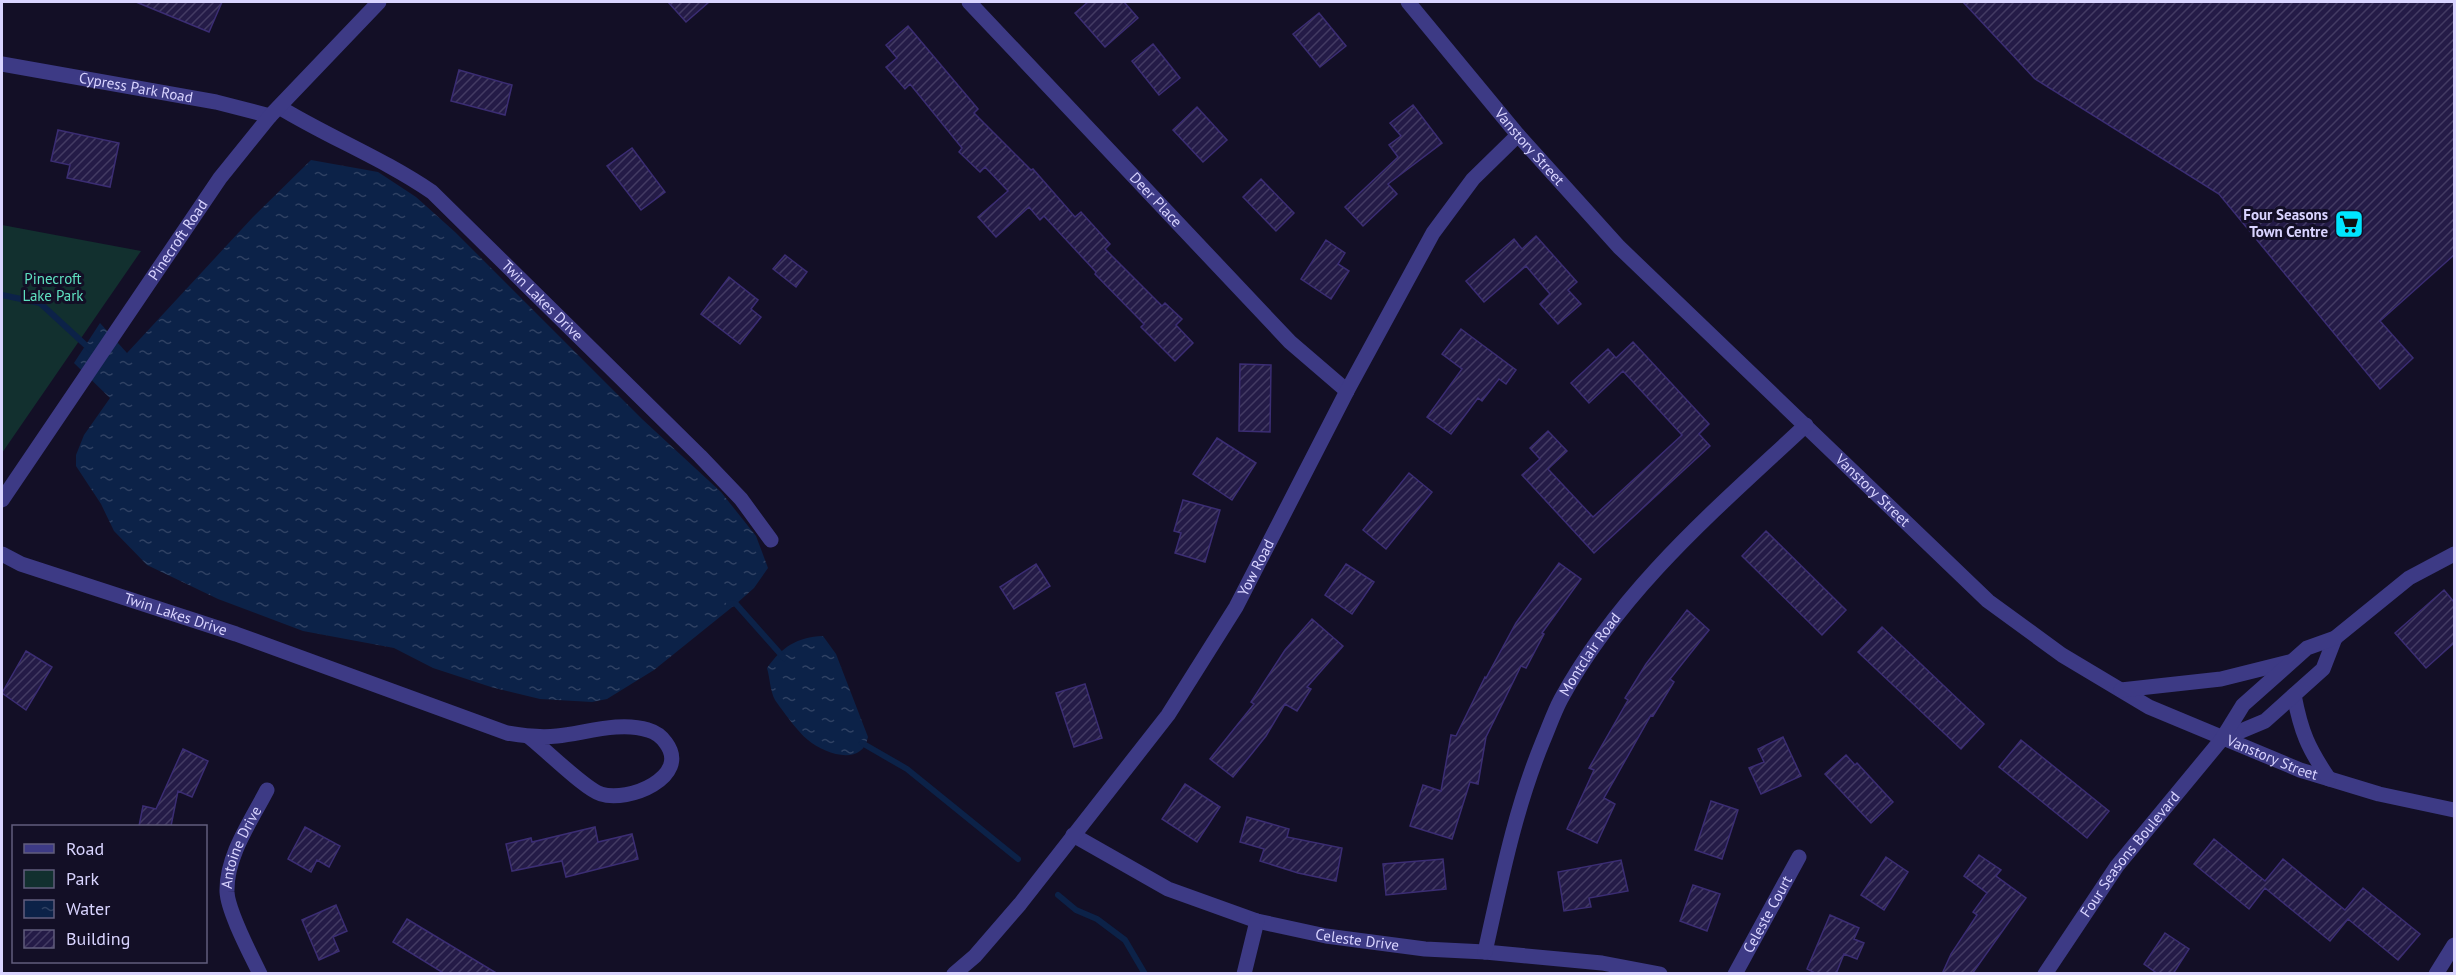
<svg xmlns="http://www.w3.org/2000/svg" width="2456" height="975" viewBox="0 0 2456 975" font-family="'PT Sans',sans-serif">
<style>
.park{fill:#12302f}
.water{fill:url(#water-ripples)}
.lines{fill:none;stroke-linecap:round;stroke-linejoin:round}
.stream{stroke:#0c2248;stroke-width:6}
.building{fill:url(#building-hatch);stroke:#3b2d73;stroke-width:1.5}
.minor{stroke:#3d3a85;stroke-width:15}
.labels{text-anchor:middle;stroke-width:6;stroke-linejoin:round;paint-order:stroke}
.street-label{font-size:15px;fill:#d9d4ff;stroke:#130f26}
.poi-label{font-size:15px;font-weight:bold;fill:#d9d4ff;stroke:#130f26;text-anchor:end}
.park-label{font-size:15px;fill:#5fe0c0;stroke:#130f26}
</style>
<defs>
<pattern id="water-ripples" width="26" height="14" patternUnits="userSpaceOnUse" patternTransform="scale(1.5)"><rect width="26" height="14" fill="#0c2248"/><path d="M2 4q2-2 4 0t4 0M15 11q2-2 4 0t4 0" fill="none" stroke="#2f4163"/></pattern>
<pattern id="building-hatch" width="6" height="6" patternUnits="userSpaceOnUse" patternTransform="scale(1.5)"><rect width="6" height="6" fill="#241b47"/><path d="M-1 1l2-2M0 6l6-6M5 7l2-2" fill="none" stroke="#433b63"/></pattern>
</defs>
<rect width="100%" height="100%" fill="#130f26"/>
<!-- park -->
<path class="park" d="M2,225L141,251L2,453Z"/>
<!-- water -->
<path class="water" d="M311,160L378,172L416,197L455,232L642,419L721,492L756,536L768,568L754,588L736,604L654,670L607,699L592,702L540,699L491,687L433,668L394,648L303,631L218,599L147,565L114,531L101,504L76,466V455L84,435L110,398L74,363L100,323L127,353L253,217Z
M823,636L836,654L868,737C862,767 825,754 808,740C798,732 782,710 775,700C770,691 770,678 767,668C782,647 797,637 823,636Z"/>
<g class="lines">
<!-- stream -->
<path class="stream" d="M2,295L40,303L91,350
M729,603L736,604L784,658
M862,743L907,769L1018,859
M1058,895L1076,910L1097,919L1125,940L1145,974"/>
</g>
<!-- building -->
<path class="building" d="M136,2H222L209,32Z
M668,2H709L686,22Z
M1088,2H1124L1138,18L1105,47L1075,13Z
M1963,2H2454V255L2380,321L2413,358L2380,389L2219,194L2035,79Z
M1319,13L1346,46L1320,67L1293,34Z
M908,26L978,109L974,113L1031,170L1033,169L1075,217L1081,212L1110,244L1105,249L1162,306L1165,303L1182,319L1176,325L1193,343L1175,361L1141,327L1144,324L1095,274L1096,272L1044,216L1040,220L1029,207L996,237L978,217L1008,191L985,167L980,172L959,152L962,148L910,84L905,89L886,67L897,58L886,45Z
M1153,44L1180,78L1159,95L1132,61Z
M459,70L512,85L505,115L451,101Z
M1413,105L1442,143L1388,184L1397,194L1363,226L1345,207L1398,157L1389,145L1401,136L1390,123Z
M1197,107L1227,140L1203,162L1173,130Z
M58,130L119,143L110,187L67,178L70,165L51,161Z
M632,148L665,192L641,210L607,166Z
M1261,179L1294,213L1276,231L1243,197Z
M1536,236L1577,282L1568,290L1581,304L1558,324L1540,304L1550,294L1526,266L1484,302L1466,281L1514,239L1522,249Z
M1326,240L1345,253L1338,264L1349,271L1331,299L1301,279Z
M785,255L807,272L796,287L773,269Z
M729,277L758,300L751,309L761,317L740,344L701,314Z
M1461,329L1516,370L1506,384L1499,379L1482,401L1478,398L1451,434L1427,417L1462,369L1442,354Z
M1633,342L1709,424L1699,434L1710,446L1594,553L1522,475L1540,459L1530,448L1548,431L1567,451L1548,469L1593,517L1682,435L1623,371L1589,403L1571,383L1608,349L1616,358Z
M1240,364L1271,365L1270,432L1239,431Z
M1217,438L1256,463L1232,500L1193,474Z
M1409,473L1432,492L1386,549L1363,530Z
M1183,500L1220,510L1205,562L1175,553L1181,533L1174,531Z
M1766,531L1846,610L1822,635L1742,556Z
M1559,563L1581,579L1542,633L1544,634L1526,668L1521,666L1486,737L1478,784L1470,782L1452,839L1410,826L1423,785L1441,791L1451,735L1456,736L1485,677L1486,678L1516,623Z
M1036,564L1050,586L1014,609L1000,587Z
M1346,564L1374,582L1352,614L1325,595Z
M2444,590L2454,602V643L2426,668L2395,633Z
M1687,610L1709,630L1670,679L1674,682L1653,716L1651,715L1604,798L1615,804L1597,843L1567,829L1594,770L1589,768L1628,700L1625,698L1646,664Z
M1312,619L1343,646L1307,687L1311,689L1297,711L1285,704L1266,736L1233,777L1210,759L1254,704L1251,702L1285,650Z
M1882,627L1984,724L1961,749L1858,652Z
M26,651L52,667L26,710L2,693Z
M1085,684L1102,738L1074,747L1056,693Z
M1783,737L1801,776L1761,794L1749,768L1764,762L1758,749Z
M2021,740L2109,811L2087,838L1999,767Z
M183,749L208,761L192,797L178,791L171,826H139L143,806L156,809Z
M1846,755L1855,765L1857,763L1893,802L1871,823L1825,774Z
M1185,784L1220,807L1197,842L1162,819Z
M1711,801L1738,810L1722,859L1695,850Z
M1247,817L1289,829L1287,837L1342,848L1336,881L1298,873L1260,861L1264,849L1240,842Z
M305,827L340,846L329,867L317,860L311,872L288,859Z
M595,827L598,842L632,834L638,859L566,877L562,861L512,871L506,844L531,838L532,842Z
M2214,839L2265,881L2283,859L2345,910L2363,888L2420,934L2398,960L2348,919L2330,941L2265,888L2249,909L2194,864Z
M1979,855L2001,870L1996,876L2026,898L1972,974H1942L1951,954L1977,915L1973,912L1987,893L1964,876Z
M1886,857L1908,872L1884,910L1861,895Z
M1443,859L1446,889L1386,895L1383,864Z
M1621,860L1628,891L1589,898L1591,907L1564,911L1558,872Z
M1693,885L1720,894L1707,931L1680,921Z
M336,905L347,931L333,937L339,951L319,960L302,920Z
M1830,915L1859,928L1854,939L1864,943L1857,959L1844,954L1836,974H1817L1807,969Z
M407,919L498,974H445L393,942Z
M2165,933L2189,949L2173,974H2158L2144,964Z"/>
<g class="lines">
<!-- minor -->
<g class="minor">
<path id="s1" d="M969,2L1290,342L1347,391"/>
<path id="s2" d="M1408,2L1518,135L1619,247L1988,601L2062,655L2149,707L2300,770L2379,794L2454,810"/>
<path id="s3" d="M2,64L216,102L270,116"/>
<path id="s4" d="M279,107C330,138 382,158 432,192L700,456L741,499L771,540"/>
<path id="s5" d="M2,500L220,178L270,116L379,2"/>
<path id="s6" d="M2,554L21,564L236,634L507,733C524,736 540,738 557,736C585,733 620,721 648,730C655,732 662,737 666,743C691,777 628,803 601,794C586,790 545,749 529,737"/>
<path d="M2121,690L2221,679L2289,662"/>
<path d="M2294,695C2301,732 2308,748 2329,779"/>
<path d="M2222,739L2265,721L2323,669L2335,638"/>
<path id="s7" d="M1073,835L1168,889L1257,921L1326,936L1425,949L1485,952L1602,963L1660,974"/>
<path id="s8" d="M1485,952C1501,880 1515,809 1543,741C1549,727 1554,712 1561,699C1621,589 1716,509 1806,425"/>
<path id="s9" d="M260,974C251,955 228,912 227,892C226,856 251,821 267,790"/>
<path id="s10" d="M954,974L975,956L1020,904L1168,715L1236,607L1347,391L1433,233L1473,179L1518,135"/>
<path d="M1244,974L1257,921"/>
<path id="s11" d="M1735,974L1799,857"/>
<path id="s12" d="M2045,974L2117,866L2222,739L2243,705L2307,648L2335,638L2409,578L2454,554"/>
<path d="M2436,974L2454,945"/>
</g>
</g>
<!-- icons -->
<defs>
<g id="supermarket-square" transform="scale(1.5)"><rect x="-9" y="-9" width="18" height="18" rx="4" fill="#00e5ff" stroke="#130f26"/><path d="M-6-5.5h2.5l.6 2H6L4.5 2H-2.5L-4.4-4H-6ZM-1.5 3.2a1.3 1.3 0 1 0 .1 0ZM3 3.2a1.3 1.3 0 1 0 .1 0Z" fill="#111"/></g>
</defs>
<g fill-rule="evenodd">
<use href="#supermarket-square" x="2349" y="224"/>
</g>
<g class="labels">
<!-- street labels -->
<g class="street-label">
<text dy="5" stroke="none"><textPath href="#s3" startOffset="136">Cypress Park Road</textPath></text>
<text dy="5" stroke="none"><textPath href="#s2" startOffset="189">Vanstory Street</textPath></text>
<text dy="5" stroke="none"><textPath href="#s1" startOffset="272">Deer Place</textPath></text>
<text dy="5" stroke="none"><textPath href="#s5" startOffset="314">Pinecroft Road</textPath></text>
<text dy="5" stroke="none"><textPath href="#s4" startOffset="330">Twin Lakes Drive</textPath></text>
<text dy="5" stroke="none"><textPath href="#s2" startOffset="675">Vanstory Street</textPath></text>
<text dy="5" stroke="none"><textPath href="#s10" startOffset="508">Yow Road</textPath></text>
<text dy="5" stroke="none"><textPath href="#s6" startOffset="184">Twin Lakes Drive</textPath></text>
<text dy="5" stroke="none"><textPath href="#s8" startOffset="318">Montclair Road</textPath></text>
<text dy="5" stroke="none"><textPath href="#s2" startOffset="1161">Vanstory Street</textPath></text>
<text dy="5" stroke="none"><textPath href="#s9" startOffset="136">Antoine Drive</textPath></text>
<text dy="5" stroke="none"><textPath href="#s12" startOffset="147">Four Seasons Boulevard</textPath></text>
<text dy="5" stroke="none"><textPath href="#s11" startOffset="68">Celeste Court</textPath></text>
<text dy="5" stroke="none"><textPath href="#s7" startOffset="306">Celeste Drive</textPath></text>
</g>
<!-- poi labels -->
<g class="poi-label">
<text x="2328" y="220">Four Seasons<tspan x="2328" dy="17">Town Centre</tspan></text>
</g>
<!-- park labels -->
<g class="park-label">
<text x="53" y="284">Pinecroft<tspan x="53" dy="17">Lake Park</tspan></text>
</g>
</g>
<!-- border -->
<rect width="2456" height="975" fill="none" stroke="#d9d4ff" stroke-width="6"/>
<!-- legend -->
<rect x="12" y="825" width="195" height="138" fill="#130f26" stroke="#625e7d" stroke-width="1.5"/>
<rect x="24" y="844" width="30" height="9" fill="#3d3a85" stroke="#625e7d" stroke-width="1.5"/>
<text x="66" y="855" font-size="18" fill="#d9d4ff">Road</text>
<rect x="24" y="870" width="30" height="18" fill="#12302f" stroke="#625e7d" stroke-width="1.5"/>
<text x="66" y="885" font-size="18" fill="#d9d4ff">Park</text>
<rect x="24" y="900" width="30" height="18" fill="url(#water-ripples)" stroke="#625e7d" stroke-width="1.5"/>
<text x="66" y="915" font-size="18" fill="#d9d4ff">Water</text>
<rect x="24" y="930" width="30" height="18" fill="url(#building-hatch)" stroke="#625e7d" stroke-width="1.5"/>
<text x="66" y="945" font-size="18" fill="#d9d4ff">Building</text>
</svg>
